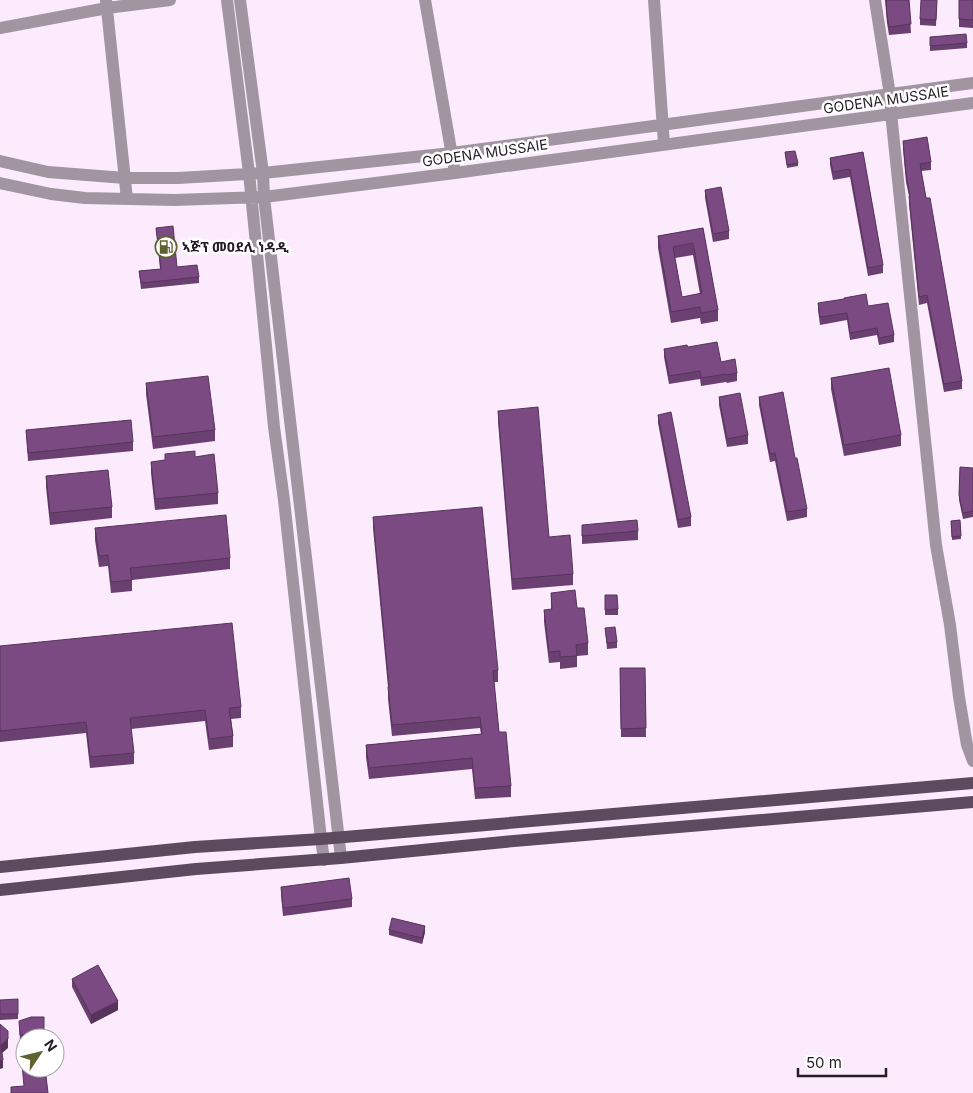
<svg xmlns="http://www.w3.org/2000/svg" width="973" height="1093" viewBox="0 0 973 1093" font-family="Inter,'Noto Sans Ethiopic',sans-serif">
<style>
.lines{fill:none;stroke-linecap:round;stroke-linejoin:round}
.minor{stroke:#a095a1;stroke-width:12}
.major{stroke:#5d4a5f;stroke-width:12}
.wall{fill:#6a4070;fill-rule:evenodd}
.shaded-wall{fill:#56345b}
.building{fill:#7b4a82;stroke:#56345b;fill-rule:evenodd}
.labels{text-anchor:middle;stroke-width:5;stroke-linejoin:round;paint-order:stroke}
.street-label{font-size:14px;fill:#251c26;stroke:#fff}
.poi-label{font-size:14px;font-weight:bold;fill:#251c26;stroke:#fff;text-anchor:start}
</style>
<rect width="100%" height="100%" fill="#fbebfd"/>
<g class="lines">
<!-- minor -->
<path class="minor" d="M106,0L127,199
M227,0L249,173L274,427L284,500L321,839L324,860
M240,0L263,173L264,197L341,858
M425,0L455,173
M654,0L664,144
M875,0L890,95L891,113L936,545L950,625L959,697L967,745L973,761
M0,28L107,8L170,0
M0,161L48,172L125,178H178L263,173L452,153L973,83
M0,183L51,194L85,198L174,200L264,197L455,173L973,103"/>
<!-- major -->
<path class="major" d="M0,867L195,847L321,839L451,828L973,783
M0,890L196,869L341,858L514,841L973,802"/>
</g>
<!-- wall -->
<path class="wall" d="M885,0H909L911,33L889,35L887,23Z
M937,0L936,26L920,25V19Z
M959,0H973V28L959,27Z
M930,37L967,43V48L930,51Z
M903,141L931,162V170L921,171L962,381V389L944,392L927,303L919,305L909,204V196L906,182L903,149Z
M785,152L798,163V166L787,168Z
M863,152L883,265V273L868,276L850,177L833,180L830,165V158Z
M705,190L729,231V239L713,242L705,198Z
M156,228L177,267L199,277V283L141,289L139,271L160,269Z
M703,228L718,310V321L701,324L700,318L671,323L658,248V236ZM693,255L700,294L682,297L675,258Z
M818,303L868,306L894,335V342L879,345L877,335L850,340L847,320L820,325L818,310Z
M688,347L721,362L737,373V381L727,383L726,382L701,386L700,379L669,384L664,357V349Z
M831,378L901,435V446L844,456L831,389Z
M146,383L215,430V441L153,449L146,394Z
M719,397L748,435V444L727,447L719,405Z
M759,397L795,458L807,509V517L787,521L775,461L770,462L759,405Z
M498,411L549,537L573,574V585L512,590L498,422Z
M658,415L691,517V526L678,528L658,423Z
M26,430L133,442V451L28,461Z
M165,454L218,493V504L155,510L151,473V462L165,460Z
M960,467L973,468V517L963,519L959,500Z
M46,476L112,507V518L50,525L46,487Z
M373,517L498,670V682H494L499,732L511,786V797L475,799L472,769L369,779L366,757V745L481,734L480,728L392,736L388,699V687L373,528Z
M960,520L961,539L952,540L951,521Z
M582,525L638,531V540L582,544Z
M95,528L230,558V569L132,580V591L111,593L108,566L99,567L95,540Z
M551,593L577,608L588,643V655L577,656V667L560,669V662L549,663L544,622V610H551Z
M605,595L618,609V615H605Z
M605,628L617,642V648L607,649Z
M0,646L241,707V718L231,719L233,736V747L209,750L205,721L131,729L134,753V764L90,768L86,733L0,742Z
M620,668H645L646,737H621Z
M281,887L352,899V907L283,916L281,895Z
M389,930L425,932L422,944L389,935Z
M72,979L118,1010L91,1024L72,987Z
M0,1000L18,1014V1019L0,1020Z
M19,1021L25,1038V1046L24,1041H20Z"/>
<!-- shaded-wall -->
<path class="shaded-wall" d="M425,926V932L422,944V938Z
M118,1001V1010L91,1024V1015Z
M8,1031V1048L1,1054V1045Z
M3,1060V1068L0,1069V1061Z"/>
<!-- building -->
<path class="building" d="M886,0H909L911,24L889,27L887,15Z
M921,0H937L936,20L920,19Z
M959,0H973V20L959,19Z
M966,34L967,43L930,46V37Z
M927,137L931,162L920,164L926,198H930L962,381L944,384L927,295L919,297L909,196H910L906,174L903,141Z
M795,151L798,163L787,165L785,152Z
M863,152L883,265L868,268L850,169L833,172L830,158Z
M721,187L729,231L713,234L705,190Z
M173,226L177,267L197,265L199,277L141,283L139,271L161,269L156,228Z
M703,228L718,310L701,313L700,307L671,312L658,236ZM693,243L702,293L682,297L673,247Z
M866,294L868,306L888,303L894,335L879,338L877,328L850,333L847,313L820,317L818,303L844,299V298Z
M717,342L721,362L735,359L737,373L727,375L726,374L701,378L700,371L669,376L664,349L687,345L688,347Z
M889,368L901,435L844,445L831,378Z
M208,376L215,430L153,437L146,383Z
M783,392L795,458H797L807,509L787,512L775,453L770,454L759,397Z
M740,393L748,435L727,439L719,397Z
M538,407L549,537L570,535L573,574L512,579L498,411Z
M671,412L691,517L678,520L658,415Z
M131,420L133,442L28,453L26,430Z
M195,451V457L214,454L218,493L155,499L151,462L165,460V454Z
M960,467L973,468V511L963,513L959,495Z
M108,470L112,507L50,513L46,476Z
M482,507L498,670L493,671L499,732H506L511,786L475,788L472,758L369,768L366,745L482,734L480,717L392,725L388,687H389L373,517Z
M226,515L230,558L130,568L132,580L111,582L108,555L99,556L95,528Z
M637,520L638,531L582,536V525Z
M960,520L961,536L952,537L951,521Z
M575,590L577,608H584L588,643L576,645L577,656L560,657V651L549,652L544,610L552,609L551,593Z
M605,595H617L618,609L605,610Z
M232,623L241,707L229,708L233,736L209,739L205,710L130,718L134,753L90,757L86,722L0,731V646Z
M615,627L617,642L607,643L605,628Z
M620,668H645L646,728L621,729Z
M349,878L352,899L283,908L281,887Z
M392,918L425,926L422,938L389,930Z
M98,965L118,1001L91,1015L72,979Z
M18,999V1014H0V1000Z
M31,1017H44V1038H25V1040L24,1035H20L19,1021Z
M0,1024L8,1031V1039L1,1045L3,1060L0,1061Z
M22,1064H25V1068H42L43,1077L46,1076L48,1093H11V1087L24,1086Z"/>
<!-- icons -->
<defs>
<g id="fuel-ring" transform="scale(1.125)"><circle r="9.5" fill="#fff" stroke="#5e622f" stroke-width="1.5"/><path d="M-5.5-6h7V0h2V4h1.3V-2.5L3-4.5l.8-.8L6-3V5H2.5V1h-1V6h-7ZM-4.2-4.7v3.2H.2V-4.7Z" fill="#5e622f"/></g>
</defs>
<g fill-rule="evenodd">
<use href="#fuel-ring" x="166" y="247"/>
</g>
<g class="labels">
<!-- street labels -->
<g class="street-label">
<text transform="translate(886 100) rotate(-8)" y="5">GODENA MUSSAIE</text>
<text transform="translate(485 153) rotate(-8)" y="5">GODENA MUSSAIE</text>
</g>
<!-- poi labels -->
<g class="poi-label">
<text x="182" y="252">ኣጅፕ መዐደሊ ነዳዲ</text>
</g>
</g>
<!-- north arrow -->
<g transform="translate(40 1053) rotate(55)"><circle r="24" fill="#ffffff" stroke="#a8a4a8"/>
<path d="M0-4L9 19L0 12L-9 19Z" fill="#5e622f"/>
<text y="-8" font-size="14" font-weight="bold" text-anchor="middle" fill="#251c26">N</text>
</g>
<!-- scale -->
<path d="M798 1068v8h88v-8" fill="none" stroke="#251c26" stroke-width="2.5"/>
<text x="806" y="1068" font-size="15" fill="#251c26" stroke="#ffffff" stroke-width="4" paint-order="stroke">50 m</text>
</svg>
